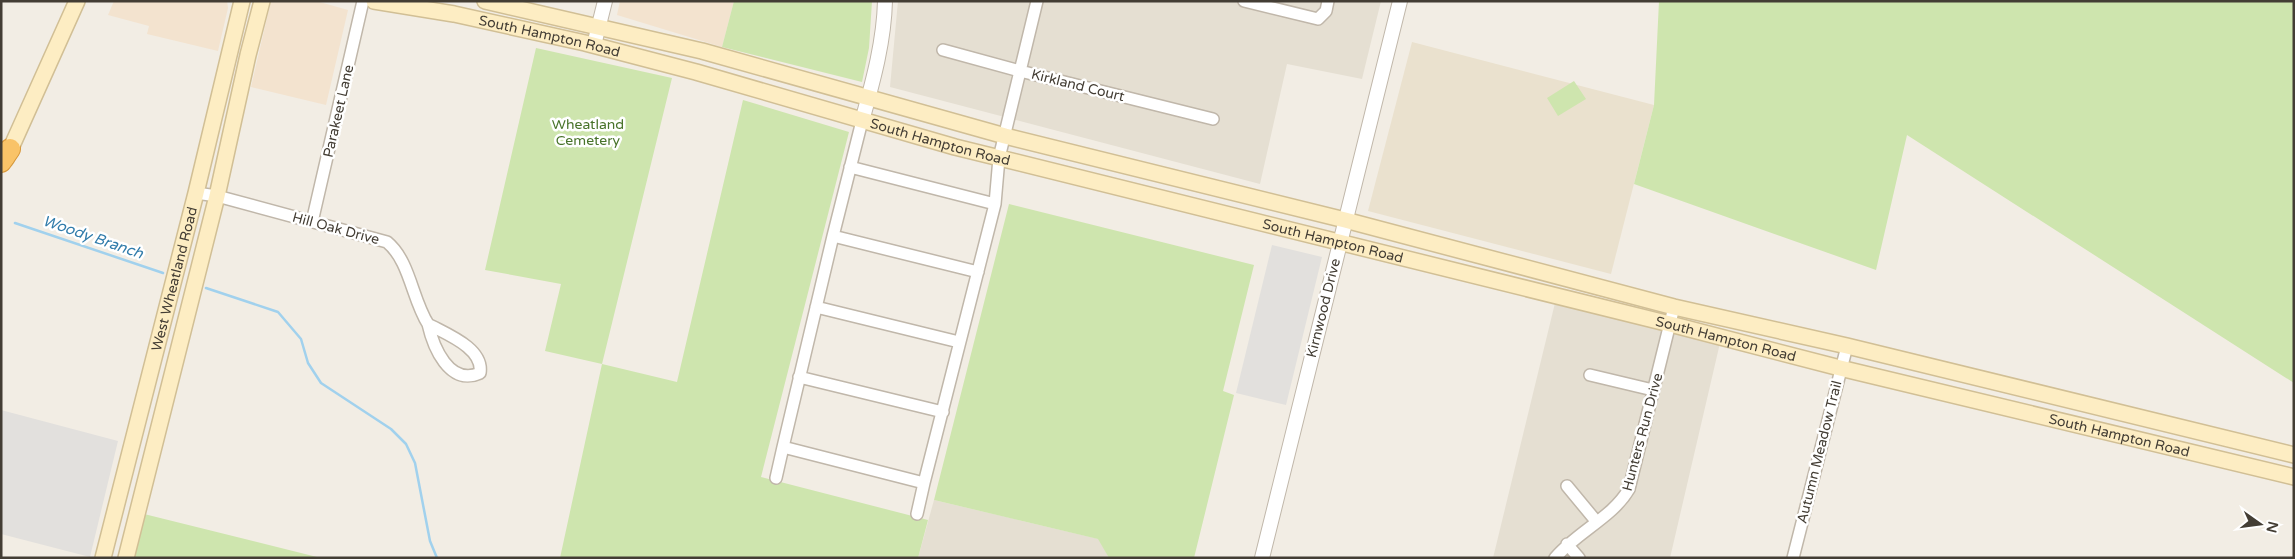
<svg xmlns="http://www.w3.org/2000/svg" width="2295" height="559" viewBox="0 0 2295 559" font-family="'Varela Round',sans-serif">
<style>
.residential{fill:#e5dfd2}
.commercial{fill:#f3e3cf}
.education{fill:#eae1ce}
.green{fill:#cee5ae}
.parking{fill:#e2e0dd}
.lines{fill:none;stroke-linecap:round;stroke-linejoin:round}
.stream{stroke:#a1d1ed;stroke-width:2.5}
.minor-casing{stroke:#c0b7aa;stroke-width:14}
.tertiary-casing{stroke:#c0b7aa;stroke-width:16}
.secondary-casing{stroke:#d1bf95;stroke-width:18}
.motorway-casing{stroke:#d89738;stroke-width:22}
.minor{stroke:#fff;stroke-width:11}
.tertiary{stroke:#fff;stroke-width:14}
.secondary{stroke:#fdedc3;stroke-width:15}
.motorway{stroke:#f9c368;stroke-width:20}
.labels{text-anchor:middle;stroke-width:5;stroke-linejoin:round;paint-order:stroke}
.street-label{font-size:14px;fill:#433d34;stroke:#fff}
.park-label{font-size:14px;fill:#48732a;stroke:#fff}
.water-label{font-size:15px;font-style:italic;fill:#317cab;stroke:#fff}
</style>
<rect width="100%" height="100%" fill="#f2ede4"/>
<!-- residential -->
<path class="residential" d="M898,1H1381L1362,79L1287,64L1260,184L890,87Z
M1555,303L1720,343L1670,558H1493Z
M934,500L1099,539L1109,558H918Z"/>
<!-- commercial -->
<path class="commercial" d="M114,1H227L228,8L218,51L147,34L149,26L108,15Z
M271,1H316L348,10L326,105L251,87Z
M620,1H734L722,47L617,15Z"/>
<!-- education -->
<path class="education" d="M1412,42L1654,105L1611,274L1368,211Z"/>
<!-- green -->
<path class="green" d="M734,1H872L869,48L862,82L722,47Z
M1659,1H2294V383L1907,135L1876,270L1634,184L1654,105Z
M536,48L672,78L602,364L677,382L743,100L849,132L761,477L928,520L918,558H560L602,364L545,351L561,284L485,270Z
M1574,81L1586,99L1558,116L1547,98Z
M1009,204L1254,265L1223,391L1234,395L1194,558H1109L1098,539L934,500Z
M132,511L321,558H121Z"/>
<!-- parking -->
<path class="parking" d="M1272,245L1322,257L1286,405L1236,393Z
M1,410L118,441L90,557L1,534Z"/>
<g class="lines">
<!-- stream -->
<path class="stream" d="M15,223L163,273
M206,288L278,312L301,339L308,363L321,383L391,429L406,444L415,463L430,541L437,558"/>
<!-- minor casing -->
<g class="minor-casing">
<path id="minor" d="M1244,1L1318,19L1326,11L1328,1
M943,50L1020,71L1213,119
M862,121L833,236L783,447L924,483L995,204L999,158L1037,1
M850,167L995,204
M196,193L217,196L387,242C410,261 412,299 428,324
M312,222L363,1
M833,236L978,272
M816,307L959,342
M428,324C446,334 484,348 480,373C449,387 433,346 428,324Z
M1590,375L1653,390
M799,377L943,412
M776,478L783,447
M1567,486L1596,521
M917,514L924,483
M1567,544L1579,558
M1555,558C1577,532 1613,517 1629,489L1674,307
M1793,558L1847,346"/>
</g>
<!-- tertiary casing -->
<g class="tertiary-casing">
<path id="tertiary" d="M594,45L605,1
M862,121C873,81 884,42 885,1
M1262,558L1400,1"/>
</g>
<!-- secondary casing -->
<g class="secondary-casing">
<g id="secondary">
<path id="s1" d="M374,1L454,14L585,43L696,72L955,147L1670,324L1840,368L2294,477"/>
<path d="M485,1L702,51L1005,136L1345,220L1674,307L1847,346L2294,455"/>
<path d="M6,159L77,1"/>
<path id="s2" d="M103,558L196,193L242,1"/>
<path d="M126,558L217,196L248,55L262,1"/>
</g>
</g>
<!-- motorway casing -->
<g class="motorway-casing">
<path id="motorway" d="M1,162L10,149"/>
</g>
<!-- minor -->
<use href="#minor" class="minor"/>
<!-- tertiary -->
<use href="#tertiary" class="tertiary"/>
<!-- secondary -->
<use href="#secondary" class="secondary"/>
<!-- motorway -->
<use href="#motorway" class="motorway"/>
</g>
<g class="labels">
<!-- street labels -->
<g class="street-label">
<text dy="5" stroke="none"><textPath href="#s1" startOffset="179">South Hampton Road</textPath></text>
<text transform="translate(1078 85) rotate(14)" y="5">Kirkland Court</text>
<text transform="translate(338 111) rotate(-77)" y="5">Parakeet Lane</text>
<text dy="5" stroke="none"><textPath href="#s1" startOffset="584">South Hampton Road</textPath></text>
<text transform="translate(336 228) rotate(15)" y="5">Hill Oak Drive</text>
<text dy="5" stroke="none"><textPath href="#s1" startOffset="989">South Hampton Road</textPath></text>
<text dy="5" stroke="none"><textPath href="#s2" startOffset="288">West Wheatland Road</textPath></text>
<text transform="translate(1323 308) rotate(-76)" y="5">Kirnwood Drive</text>
<text dy="5" stroke="none"><textPath href="#s1" startOffset="1394">South Hampton Road</textPath></text>
<text transform="translate(1642 432) rotate(-75)" y="5">Hunters Run Drive</text>
<text dy="5" stroke="none"><textPath href="#s1" startOffset="1799">South Hampton Road</textPath></text>
<text transform="translate(1819 452) rotate(-76)" y="5">Autumn Meadow Trail</text>
</g>
<!-- park labels -->
<g class="park-label">
<text x="588" y="129">Wheatland<tspan x="588" dy="16">Cemetery</tspan></text>
</g>
<!-- water labels -->
<g class="water-label">
<text transform="translate(93 237) rotate(19)" y="5">Woody Branch</text>
</g>
</g>
<!-- border -->
<rect width="2295" height="559" fill="none" stroke="#433d34" stroke-width="5"/>
<!-- north arrow -->
<g transform="translate(2260 524) rotate(104)" stroke="#ffffff" stroke-width="4" paint-order="stroke">
<path d="M0-4L9 19L0 12L-9 19Z" fill="#433d34"/>
<text y="-8" font-size="14" font-weight="bold" text-anchor="middle" fill="#433d34">N</text>
</g>
</svg>
